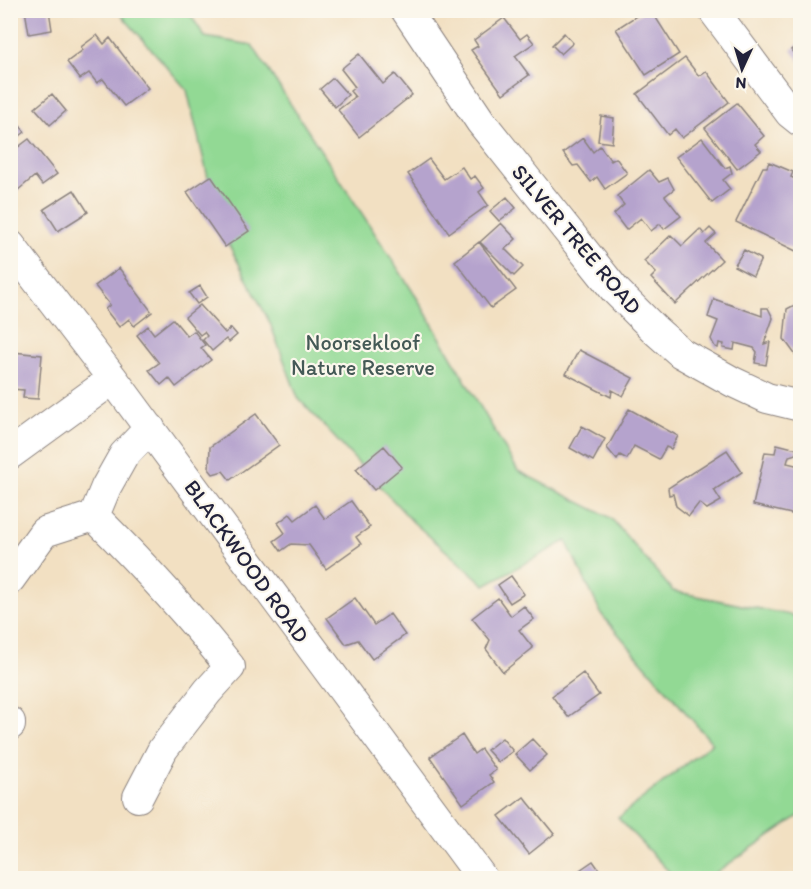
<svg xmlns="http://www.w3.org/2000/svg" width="811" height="889" viewBox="0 0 811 889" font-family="Itim,sans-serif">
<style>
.green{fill:#92d994;stroke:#5a7e68;stroke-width:1.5}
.building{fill:#b5a3cd}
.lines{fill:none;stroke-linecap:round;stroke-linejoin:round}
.minor-casing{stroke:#8a817e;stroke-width:32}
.minor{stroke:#fff;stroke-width:30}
.labels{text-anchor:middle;stroke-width:4.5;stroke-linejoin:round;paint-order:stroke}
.street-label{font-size:22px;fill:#22223b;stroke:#fbf7ec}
.park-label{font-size:22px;fill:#445956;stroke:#fbf7ec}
</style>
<rect width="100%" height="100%" fill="#fbf7ec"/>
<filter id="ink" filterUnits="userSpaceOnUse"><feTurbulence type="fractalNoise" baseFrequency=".0167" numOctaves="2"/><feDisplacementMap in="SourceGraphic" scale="12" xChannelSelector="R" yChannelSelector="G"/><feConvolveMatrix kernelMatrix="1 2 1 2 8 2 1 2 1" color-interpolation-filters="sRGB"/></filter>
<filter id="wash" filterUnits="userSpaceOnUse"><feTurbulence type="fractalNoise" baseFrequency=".008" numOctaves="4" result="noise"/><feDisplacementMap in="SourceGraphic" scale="24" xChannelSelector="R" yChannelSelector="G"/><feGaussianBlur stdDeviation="1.35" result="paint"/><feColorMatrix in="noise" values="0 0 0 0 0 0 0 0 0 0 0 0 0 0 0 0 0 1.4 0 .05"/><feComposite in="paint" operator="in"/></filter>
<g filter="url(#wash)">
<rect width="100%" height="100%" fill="#f2e0c2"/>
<!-- green -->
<path class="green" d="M118,11H188L205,37L252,45L417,298L518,471L611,518L673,591L800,617V815L708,878H675L618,818L712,743L602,615L566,541L485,585L413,522L298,398L270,323L220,228L187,90Z"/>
<g id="blocks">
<!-- building -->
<path class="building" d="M25,10H49L52,30L29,34Z
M463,10H479L470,18Z
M640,10H651L679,54L646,75L616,29L641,13Z
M504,18L520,39L527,34L534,43L515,56L529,75L503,94L471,50L478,46L474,40Z
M564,33L573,43L561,54L552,45Z
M97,35L104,44L110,38L148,88L124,106L103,79L97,83L89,73L80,79L67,62L83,50L81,47Z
M800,43V62L791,50Z
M359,54L383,84L395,74L412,95L359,137L338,110L355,97L350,91L355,87L341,69Z
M685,58L699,76L706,71L729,102L682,138L675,129L668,135L637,94Z
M333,78L348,95L335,107L320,89Z
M52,94L66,111L50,125L35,108Z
M737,103L764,136L755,144L761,151L737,169L705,128Z
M601,116L614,118L612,143L598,141Z
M20,126L25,132L12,142L17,148L29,139L57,174L42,185L35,176L12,195L10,133Z
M583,138L593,152L600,146L611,161L616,158L627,173L605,189L597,177L591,182L578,165L573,166L563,153Z
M702,138L725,168L730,166L732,173L723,180L730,189L712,203L676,157Z
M429,159L444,179L462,167L470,179L475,176L484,188L479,192L488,205L449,233L408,174Z
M769,162L793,172L791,177L800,181V253L736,222L763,167H767Z
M649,170L659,182L668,178L674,189L665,196L681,216L664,229L660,224L651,231L641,218L626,230L614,214L624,205L617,196Z
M211,176L249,231L225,247L187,192Z
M74,190L88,212L58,231L44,209Z
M507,197L516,208L499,221L490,211Z
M501,223L516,239L505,249L523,267L514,276L480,242Z
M710,228L716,234L706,243L722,260L675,304L651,278L656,273L644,261L671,235L682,246L700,229L704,234Z
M479,242L516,290L491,308L455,261Z
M744,250L761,259L753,276L734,266Z
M119,268L152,312L134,326L129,319L119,327L105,309L110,305L95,286Z
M200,286L207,297L197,304L189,293Z
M714,299L762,316V308H768L773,318L764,344L770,342L766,365L755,363L757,352L754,348L735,343L734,350L723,348L724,344L719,343L718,348L715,347L711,339L718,321L708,317Z
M800,302V357H797L784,339L787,309Z
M200,305L225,333L231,328L237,335L229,342L226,339L212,351L203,340L207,336L204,332L200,335L185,317Z
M173,319L187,336L194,331L205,345L201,348L211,360L176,387L169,378L161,385L149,370L159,363L137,335L148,326L154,334Z
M10,345L14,346L13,352L42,355L38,399L23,398L24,390L10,389Z
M579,350L633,378L623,396L612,390L611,397L566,374Z
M629,409L678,436L671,449L666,447L659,459L634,446L627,459L620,455L617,460L607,448Z
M256,414L279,445L230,480L223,471L213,474L209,469L210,447Z
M582,426L605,439L593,461L570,448Z
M777,444L797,449L796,454L789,456L787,463L800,466V516L753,505L765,452L775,453Z
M384,446L402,467L374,490L356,469Z
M727,450L742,472L714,490L721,501L707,509L699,503L689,516L676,506L673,494L669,495L668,488Z
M351,501L370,527L356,537L361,544L326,569L309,545L291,544L281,551L274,541L285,533L278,523L290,514L295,520L315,505L325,519Z
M511,576L524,594L510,603L498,585Z
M355,598L374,625L390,614L405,635L372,659L358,640L346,644L327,618Z
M498,598L511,616L524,606L534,619L519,630L533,648L503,672L486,649L490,640L472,618Z
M583,673L599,695L568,717L552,696Z
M462,735L474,754L481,749L496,770L489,775L494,782L463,804L430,757Z
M502,738L513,751L498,762L487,750Z
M532,739L547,755L530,770L515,754Z
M524,797L554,834L529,854L499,816Z
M593,861L605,878H573L571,876Z"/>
</g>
</g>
<g filter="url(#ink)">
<use href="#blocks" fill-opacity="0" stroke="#8a817e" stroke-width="1.5"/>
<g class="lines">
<!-- minor casing -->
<g class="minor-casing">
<path id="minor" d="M406,10L481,122L615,290L655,330L681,353L733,382L767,398L800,406
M713,10L790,113L800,121
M10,245L113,379L482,878
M10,454L113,379
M94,516L106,487L124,455L150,428
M10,579L44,532L94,516C142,564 188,613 230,667L208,691L163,749L138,797
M10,722V725"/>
</g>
<!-- minor -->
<use href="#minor" class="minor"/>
</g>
</g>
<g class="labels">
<!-- street labels -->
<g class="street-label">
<text transform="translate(577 239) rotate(50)" y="8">SILVER TREE ROAD</text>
<text transform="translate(247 561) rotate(54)" y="8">BLACKWOOD ROAD</text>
</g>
<!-- park labels -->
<g class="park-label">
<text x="363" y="350">Noorsekloof<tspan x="363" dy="25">Nature Reserve</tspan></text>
</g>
</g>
<!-- margin -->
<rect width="811" height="889" fill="none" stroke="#fbf7ec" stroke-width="36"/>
<!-- north arrow -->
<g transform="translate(742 69) rotate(184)" stroke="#fbf7ec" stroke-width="4.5" paint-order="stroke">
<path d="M0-4.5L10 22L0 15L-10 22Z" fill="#22223b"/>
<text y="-9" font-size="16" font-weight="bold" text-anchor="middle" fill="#22223b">N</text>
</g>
</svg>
